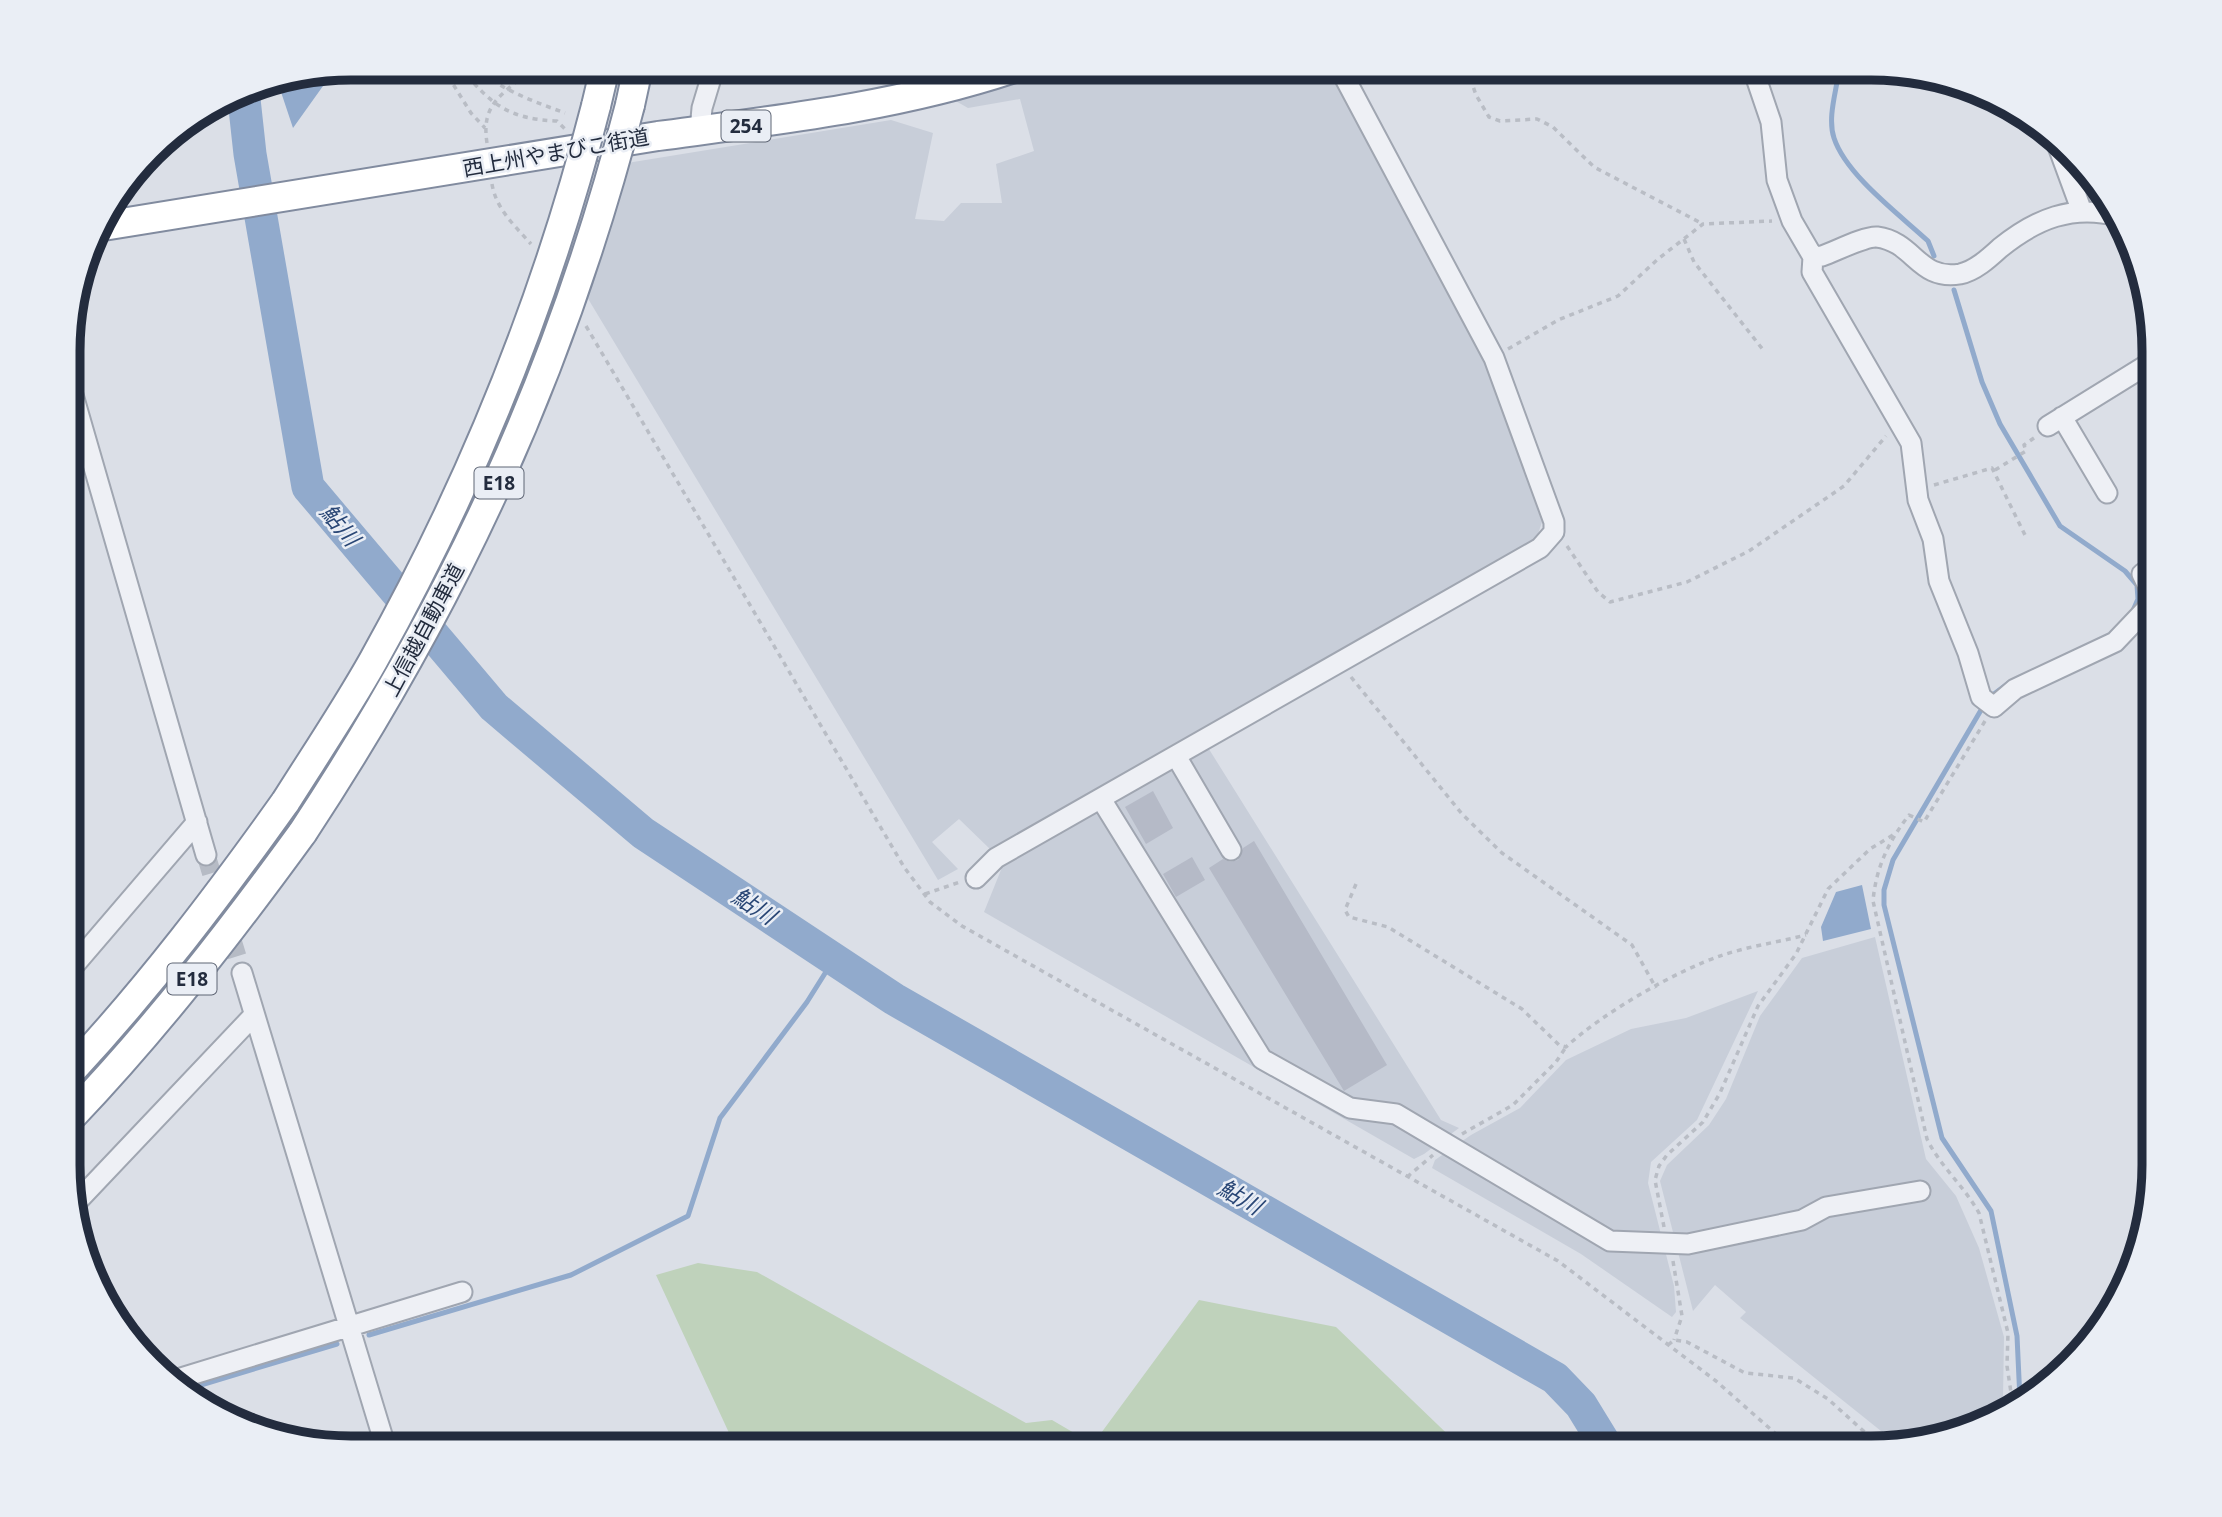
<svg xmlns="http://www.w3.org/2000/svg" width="2222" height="1517" viewBox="0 0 2222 1517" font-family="'Open Sans','Noto Sans JP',sans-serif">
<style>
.built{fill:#c8ced9}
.green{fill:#bfd2bb}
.water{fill:#91aacc}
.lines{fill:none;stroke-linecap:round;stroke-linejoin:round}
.stream{stroke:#91aacc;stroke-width:5}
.river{stroke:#91aacc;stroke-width:33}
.building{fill:#b5bac7}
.minor-tunnel{stroke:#b6bbc5;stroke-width:19;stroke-dasharray:19 10;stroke-linecap:butt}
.minor-casing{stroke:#a0a6b1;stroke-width:23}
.highway-casing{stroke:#818b9f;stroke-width:32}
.path{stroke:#b9bdc5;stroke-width:3.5;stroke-dasharray:5 5;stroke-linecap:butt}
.minor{stroke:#eef0f5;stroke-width:19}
.highway{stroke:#fff;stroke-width:28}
.highway-bridge-casing{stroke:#818b9f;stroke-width:32;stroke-linecap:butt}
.highway-bridge{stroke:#fff;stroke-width:28}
.labels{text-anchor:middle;stroke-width:5;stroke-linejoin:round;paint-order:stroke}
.shield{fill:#eaeef5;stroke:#5f6675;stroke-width:2}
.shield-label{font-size:19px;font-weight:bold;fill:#232c3e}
.street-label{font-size:21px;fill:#232c3e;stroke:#eaeef5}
.water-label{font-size:23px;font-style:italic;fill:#2a4776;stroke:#eaeef5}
.rim{fill:none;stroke:#232c3e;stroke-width:9}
</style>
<rect width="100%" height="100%" fill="#dbdfe7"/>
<!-- built -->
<path class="built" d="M1054,69H1330L1491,373L1542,522L1535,543L991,850L959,819L932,842L958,869L938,880L587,297L627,163L891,120L933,133L915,219L944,221L961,203H1002L996,164L1034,151L1020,99L968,108L954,100Z
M1207,746L1441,1120L1459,1128L1424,1154L1414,1159L984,912L1003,865Z
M1875,937L1926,1159L1956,1196L1979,1248L2004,1337L2003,1398L2006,1411L1996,1419L1896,1443L1740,1318L1746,1312L1715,1285L1693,1311L1660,1181L1667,1165L1709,1125L1726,1099L1760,1016L1802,958Z
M1758,991L1697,1120L1651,1162L1648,1183L1674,1286L1676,1312L1672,1317L1581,1254L1432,1168L1435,1160L1471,1135L1520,1108L1566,1060L1631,1029L1686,1018Z"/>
<!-- green -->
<path class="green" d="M698,1263L757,1272L1026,1423L1052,1420L1093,1444L1199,1300L1336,1327L1463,1449L736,1448L656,1275Z"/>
<!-- water -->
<path class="water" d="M333,72L293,128L278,83Z
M1862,885L1871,929L1823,941L1821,927L1836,892Z"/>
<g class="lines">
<!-- stream -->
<path class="stream" d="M1839,69C1837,90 1827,117 1834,138C1846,175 1900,215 1928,241L1934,256
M1954,290L1982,382L2000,424L2060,526L2125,571L2137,585L2138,599L2132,613
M1990,697L2010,682
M1984,705L1893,860L1884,890V905L1942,1138L1991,1211L2017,1336L2020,1400
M369,1335L571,1275L688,1216L720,1118L807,1002L834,959
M181,1391L337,1344"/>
<!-- river -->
<path class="river" d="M243,90L250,154L308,487L494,707L643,833L894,999L1555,1378L1581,1405L1608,1449"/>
</g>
<!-- building -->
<path class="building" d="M1153,791L1173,828L1146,844L1125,807Z
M1254,841L1387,1065L1344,1091L1209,868L1223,859L1230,862L1238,860L1243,848Z
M1192,857L1205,880L1176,897L1163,874Z"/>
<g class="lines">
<!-- minor-tunnel -->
<path class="minor-tunnel" d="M206,855L242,973"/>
<!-- minor casing -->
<g class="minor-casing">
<path id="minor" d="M1753,69L1771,122L1777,180L1792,221L1813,257L1812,272L1911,443L1918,500L1933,539L1939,581L1968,653L1981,697L1994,707L2015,689L2115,642L2153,602
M700,130L702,108L714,68
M2056,141L2081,209
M1813,257L1822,256C1834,252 1865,236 1877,237C1915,242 1918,281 1960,274C1975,271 1989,258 2000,248C2036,219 2072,204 2118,216
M71,388L206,855
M2062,417L2107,493
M2048,426L2153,361
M2153,566L2142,574L2153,597
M1176,756L1231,850
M1101,799L1262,1059L1350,1108L1396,1114L1610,1241L1688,1244L1802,1220L1826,1207L1920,1191
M976,878L996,858L1540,548L1554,532V522L1494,358L1340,69
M71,969L197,822
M242,973L386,1448
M72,1207L254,1015
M171,1381L462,1292"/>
</g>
<!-- highway casing -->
<g class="highway-casing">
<path id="highway" d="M630,105L638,68
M596,106L605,68
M97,227L658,136C777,120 896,107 1011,69
M71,1071C150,986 219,895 286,801
M71,1117C156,1028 231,931 303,832"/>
</g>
<!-- path -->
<path class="path" d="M443,68L471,113L485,128
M461,68C491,105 509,119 557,121L565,129
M476,68C501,90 535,102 565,113
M1467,69L1476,95L1489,117L1500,121L1537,119L1553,127L1594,167L1703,224
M487,143C480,99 508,94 530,68
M492,184C496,209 515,226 531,244
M1684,239L1694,262L1764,351
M586,326L904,867L930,902L962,926L1558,1261L1716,1381L1793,1449
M1508,349L1558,320L1618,296L1658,259L1703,224L1772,221
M1995,470L2026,451L2024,445L2034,438
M1934,485L1992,468L2025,535
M1567,546L1598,592L1610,602L1687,582L1749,551L1844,486L1886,436
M1351,677L1462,814L1502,853L1632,945L1656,988
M1985,721L1924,822L1909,815C1889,841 1876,867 1873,901L1927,1139C1940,1166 1964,1186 1979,1213L2008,1333L2007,1366L2013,1406
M1356,884L1345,910L1349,917L1388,927L1522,1009L1559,1045L1566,1047C1601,1014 1677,970 1723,955C1750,946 1779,942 1806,935
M925,894L960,882
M1462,1134L1513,1105L1556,1062L1566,1047
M1407,1177L1433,1155
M1664,1227L1655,1180L1659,1166L1667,1155L1703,1122L1720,1093L1758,1006L1796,954L1828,889L1870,849L1893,835
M1673,1261L1682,1316L1674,1340
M1668,1345L1674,1340L1687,1342L1745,1373L1794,1378L1828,1399L1880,1446"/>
<!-- minor -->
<use href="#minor" class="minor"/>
<!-- highway -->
<use href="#highway" class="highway"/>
<!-- highway-bridge casing -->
<g class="highway-bridge-casing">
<path id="highway-bridge" d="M286,801C315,755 346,709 373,661C471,486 546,301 596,106
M303,832C455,601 561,373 630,105"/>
</g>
<!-- highway-bridge -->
<use href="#highway-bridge" class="highway-bridge"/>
</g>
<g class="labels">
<!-- shield labels -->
<g class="shield">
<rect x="721.5" y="110.5" width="49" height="31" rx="5"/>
<rect x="474.5" y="467.5" width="49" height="31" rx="5"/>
<rect x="167.5" y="963.5" width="49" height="31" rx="5"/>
</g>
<g class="shield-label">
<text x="746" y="133">254</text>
<text x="499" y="490">E18</text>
<text x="192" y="986">E18</text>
</g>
<!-- street labels -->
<g class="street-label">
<text transform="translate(556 153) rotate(-10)" y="7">西上州やまびこ街道</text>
<text transform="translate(424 630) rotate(-62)" y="7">上信越自動車道</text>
</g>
<!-- water labels -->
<g class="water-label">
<text transform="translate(340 525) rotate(50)" y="8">鮎川</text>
<text transform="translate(754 906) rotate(33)" y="8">鮎川</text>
<text transform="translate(1240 1197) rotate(30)" y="8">鮎川</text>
</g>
</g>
<!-- crop -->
<path d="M0 0H2222V1517H0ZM351 80H1871A271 271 0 0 1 2142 351V1165A271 271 0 0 1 1871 1436H351A271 271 0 0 1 80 1165V351A271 271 0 0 1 351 80Z" fill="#eaeef5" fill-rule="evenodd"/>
<path class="rim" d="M351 80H1871A271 271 0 0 1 2142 351V1165A271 271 0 0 1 1871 1436H351A271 271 0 0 1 80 1165V351A271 271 0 0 1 351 80Z"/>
</svg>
